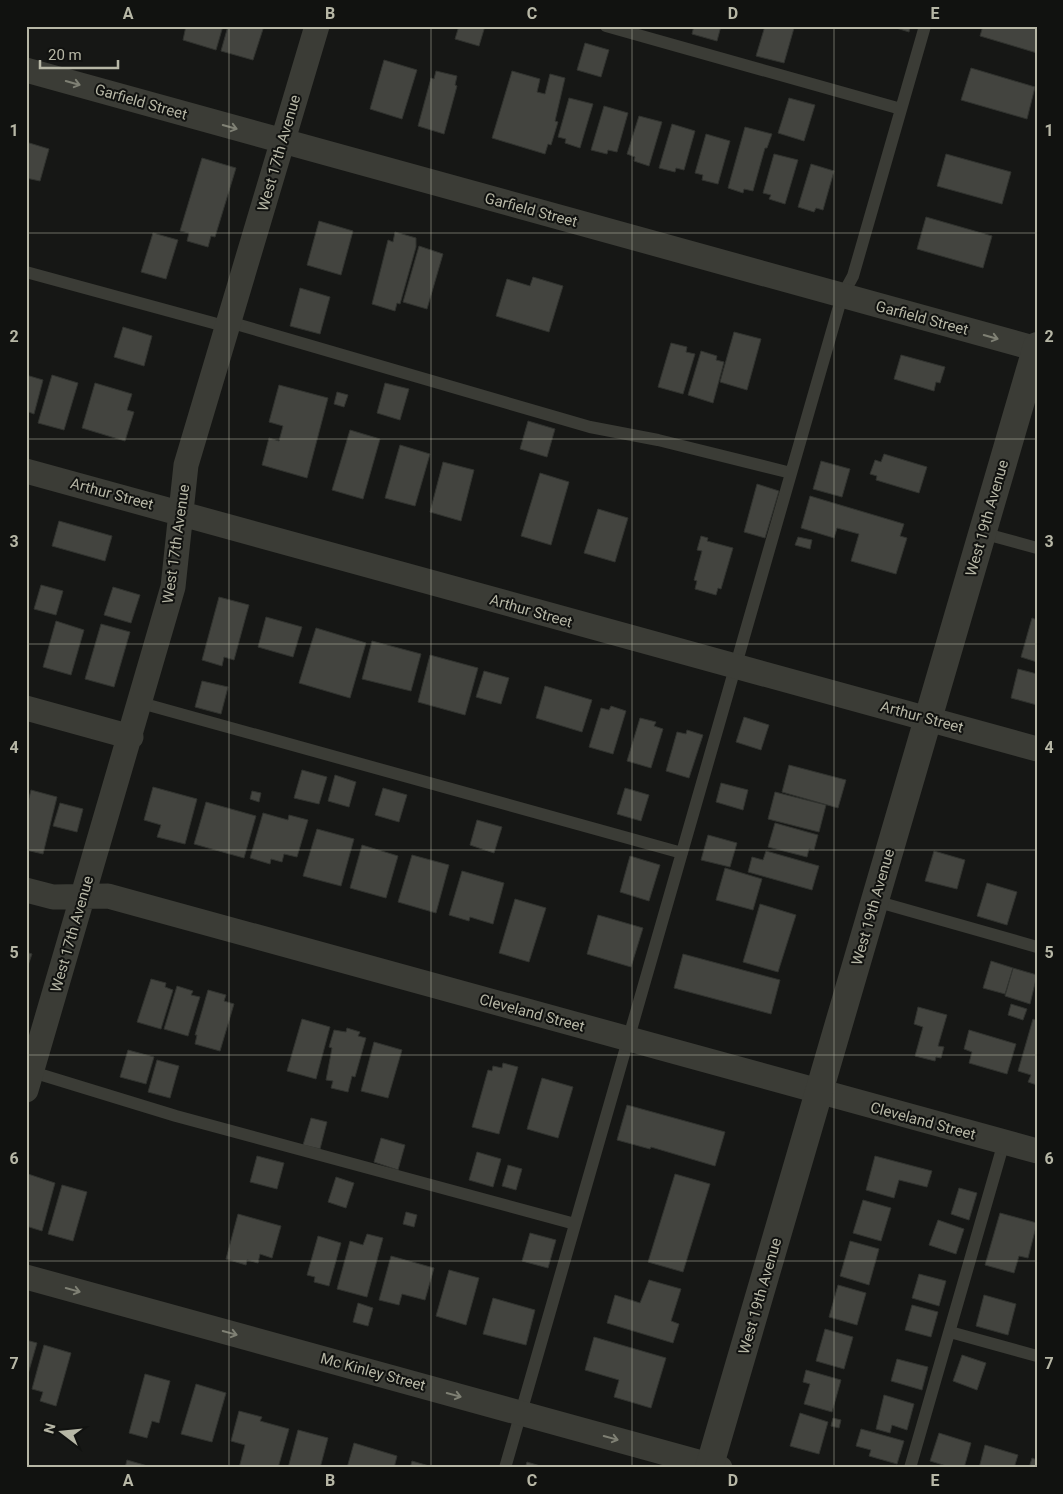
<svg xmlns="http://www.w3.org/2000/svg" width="1063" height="1494" viewBox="0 0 1063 1494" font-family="Roboto,sans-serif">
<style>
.building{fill:#43443f;stroke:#31332f}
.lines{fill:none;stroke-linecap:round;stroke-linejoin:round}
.service{stroke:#3b3c36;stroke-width:12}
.minor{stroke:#3b3c36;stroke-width:25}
.tertiary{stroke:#3b3c36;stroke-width:28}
.oneway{stroke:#7f8074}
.grid{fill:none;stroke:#b7b7a6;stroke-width:1;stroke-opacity:0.55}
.labels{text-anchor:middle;stroke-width:4;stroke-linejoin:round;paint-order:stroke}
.street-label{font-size:15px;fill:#b7b7a6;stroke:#111210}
.neatline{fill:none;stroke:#b7b7a6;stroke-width:2}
.grid-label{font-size:16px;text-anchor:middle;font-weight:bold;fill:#b7b7a6}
</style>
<rect width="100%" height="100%" fill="#161715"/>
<!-- building -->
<path class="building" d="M186,26H223L216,50L183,40Z
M228,26H264L253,60L221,51Z
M459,26H485L479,46L455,39Z
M694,26H721L717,41L692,34Z
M765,26L794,28L784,63L756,56Z
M890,26H910L909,32Z
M983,26H1037V53L980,36Z
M585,43L609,50L601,77L577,70Z
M384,60L417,70L402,119L370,109Z
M971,68L1035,87L1027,119L961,100Z
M436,71L457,76L455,85L457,86L444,134L418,126L431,78L434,79Z
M512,71L540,79L537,92L545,94L550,74L565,78L555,121L558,122L551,145L548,144L545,154L492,138Z
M569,98L593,104L580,148L565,143L566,139L558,137Z
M789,98L815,105L804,141L778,133Z
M604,106L628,113L617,152L608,150L607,154L591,150Z
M639,116L662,122L649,166L634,161L635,157L627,154Z
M672,124L695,131L684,170L676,168L675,172L659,168Z
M745,127L772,134L767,148H765L753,191L744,189L743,193L728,188Z
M706,134L730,141L718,184L702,180L703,175L695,173Z
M26,142L49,149L40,181L26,178Z
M774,154L798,160L785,204L769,199L771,195L763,193Z
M946,154L1011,172L1002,204L937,186Z
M202,158L236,168L215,237L211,236L208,247L187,241L189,233L180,231Z
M811,164L834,171L823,210L816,208L814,212L798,207Z
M926,217L992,236L983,268L917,249Z
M319,221L353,231L341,275L307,265Z
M395,232L416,238V247L400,304L397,303L395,311L372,304L388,240L393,242Z
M153,233L178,240L166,279L141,272Z
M419,246L443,254L427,309L403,302Z
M533,277L563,286L549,332L496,316L507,279L530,286Z
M300,288L330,297L320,334L290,326Z
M123,327L152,336L144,366L114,357Z
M734,332L761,339L747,390L720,382Z
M671,343L687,347L686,352L695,354L683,394L658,387Z
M701,351L717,356L716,360L724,362L713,403L688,395Z
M901,355L945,367L940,383L936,382L934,391L894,379Z
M26,375L43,380L34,414L26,411Z
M52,375L78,383L64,430L38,423Z
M95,383L132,394L127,410L134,412L125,441L82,428Z
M385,383L409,389L400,420L377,413Z
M279,385L328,398L307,478L262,465L269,438L279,441L283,426L269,422Z
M337,392L348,395L344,407L334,404Z
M528,421L555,429L547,457L520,449Z
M350,430L380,439L363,499L332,490Z
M400,445L430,454L415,506L385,498Z
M884,454L927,467L919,493L876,480L877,476L870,474L875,460L881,462Z
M821,461L850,469L842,497L813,489Z
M443,462L474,470L461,521L430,512Z
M540,473L569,482L551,545L521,536Z
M757,484L779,491L765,538L744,532Z
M810,496L904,524L900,536L907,538L896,574L851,561L859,534L837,528L834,538L801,528Z
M598,509L628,518L615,562L584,553Z
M59,521L112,536L105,561L52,546Z
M701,536L708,538L707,541L733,548L721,589L718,588L716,595L695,589L697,581L694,580L702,551L697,550Z
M798,537L812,540L810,549L795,545Z
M41,585L63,591L56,615L34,609Z
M113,587L140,595L131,623L104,615Z
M219,597L249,605L234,660L224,657L222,666L202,660Z
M266,617L302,627L293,657L258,647Z
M1032,618L1037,620V662L1021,657Z
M56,621L84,630L71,675L43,667Z
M101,624L130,632L114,687L85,679Z
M316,628L366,643L350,698L299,683Z
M372,641L421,654L411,691L362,679Z
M430,655L478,668L465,715L418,702Z
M1018,669L1037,674V705L1011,698Z
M484,671L509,678L501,704L476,697Z
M202,681L228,687L221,714L195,707Z
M545,686L592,700L582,732L536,718Z
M611,706L626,711L613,754L589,747L601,708L609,710Z
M744,717L769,725L761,750L736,742Z
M640,718L656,722L654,726L663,729L651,768L627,761Z
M687,730L703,735L689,778L666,771L677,732L686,734Z
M789,765L846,780L838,808L782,792Z
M302,770L327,777L319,804L294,798Z
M335,775L356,782L349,807L328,801Z
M721,783L748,790L743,810L716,802Z
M153,787L197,799L185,844L157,837L161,825L144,820Z
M383,788L407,795L399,822L375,815Z
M625,788L649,795L641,821L617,814Z
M31,790L57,797L43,854L26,850V810Z
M252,791L261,793L259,802L250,799Z
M775,792L826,805L819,832L768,819Z
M206,802L256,816L244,858L194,844Z
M60,803L83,809L77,832L53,826Z
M263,813L288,820L289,815L308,820L297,857L284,854L282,862L271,859L270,864L250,858Z
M477,820L502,827L494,853L470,845Z
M775,823L818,835L814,850L809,849L807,857L768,847Z
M317,829L354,839L341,886L303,876Z
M708,835L737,843L730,867L701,860Z
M362,845L398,856L386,898L350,888Z
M766,851L819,866L812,890L748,872L752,857L763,860Z
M934,851L965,860L957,889L925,881Z
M412,855L449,865L436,913L398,902Z
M630,856L660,865L649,901L620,892Z
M725,868L762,879L753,910L716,900Z
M462,871L504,883L493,924L470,917L469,921L449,915Z
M987,883L1017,892L1007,925L977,916Z
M515,899L546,908L529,962L499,953Z
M760,904L796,915L778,972L743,962Z
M598,915L643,928L631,967L587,954Z
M26,952L32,954L26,971Z
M683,954L780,980L771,1014L674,988Z
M991,961L1013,968L1005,994L983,988Z
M1013,968L1037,975L1030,1004L1005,996Z
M151,979L166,983L165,987L173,990L161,1029L137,1022Z
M177,986L193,991L191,995L200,997L188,1036L164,1029Z
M208,990L226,995L224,1001L234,1004L220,1051L195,1044L197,1035H195Z
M1011,1004L1027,1009L1023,1020L1008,1015Z
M918,1007L947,1015L938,1046L944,1047L941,1058L936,1057L935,1061L915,1056L923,1027L914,1024Z
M302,1019L330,1027L316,1079L287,1071Z
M1033,1019L1037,1021V1085L1028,1082L1031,1075L1018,1071Z
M347,1028L360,1032L358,1036L366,1038L355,1077L352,1076L348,1092L331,1088L333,1081L326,1080L332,1048L329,1047L334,1030L346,1032Z
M969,1030L1016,1044L1007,1074L969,1063L972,1052L964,1049Z
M374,1042L402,1050L388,1098L361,1091Z
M128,1050L154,1057L146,1084L120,1077Z
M157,1060L179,1066L170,1098L148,1092Z
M503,1063L518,1067L499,1134L472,1127L488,1070L492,1071L493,1066L502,1068Z
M542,1078L573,1087L558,1138L527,1129Z
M627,1105L725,1132L715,1166L651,1147L650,1149L617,1140Z
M311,1118L327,1122L320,1149L303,1145Z
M381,1138L405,1145L398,1170L374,1162Z
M477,1152L501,1159L493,1187L469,1180Z
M257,1156L284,1163L277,1189L250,1182Z
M875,1156L932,1171L927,1187L899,1180L894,1198L866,1190Z
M508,1165L522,1169L516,1190L502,1186Z
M28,1174L55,1183L42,1231L26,1226Z
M675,1174L710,1184L683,1272L648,1262Z
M336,1177L354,1183L346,1208L328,1202Z
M62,1185L87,1192L73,1241L48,1234Z
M959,1188L977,1193L969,1220L951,1214Z
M863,1200L891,1208L881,1241L853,1233Z
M406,1212L417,1215L414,1227L403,1224Z
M1000,1213L1037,1223L1028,1258L1019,1256L1014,1273L985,1265Z
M238,1214L281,1226L272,1258L260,1254L258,1263L247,1260L246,1265L226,1259Z
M938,1220L964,1229L956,1254L929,1245Z
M530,1233L556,1240L548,1268L522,1261Z
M367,1234L383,1238L367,1297L337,1289L350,1241L363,1245Z
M318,1236L341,1243L329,1286L314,1282L315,1277L307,1275Z
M850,1241L879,1249L869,1285L840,1276Z
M391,1256L434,1268L425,1300L402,1294L399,1305L379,1300Z
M449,1270L479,1278L466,1325L436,1316Z
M919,1274L946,1281L939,1306L912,1298Z
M649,1280L681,1289L671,1321L679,1324L673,1343L607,1323L615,1295L640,1303Z
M838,1285L866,1293L857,1325L829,1317Z
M984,1295L1016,1304L1008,1335L976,1326Z
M493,1298L535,1310L526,1345L483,1334Z
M358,1303L373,1308L368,1326L353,1322Z
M912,1305L938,1312L931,1337L905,1330Z
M825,1329L853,1337L844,1369L816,1361Z
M594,1337L666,1358L651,1408L614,1397L619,1380L585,1370Z
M26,1340L37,1343L26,1381Z
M44,1345L71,1353L56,1406L40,1401L43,1392L32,1389Z
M962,1355L986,1363L977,1390L953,1381Z
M897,1359L928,1367L922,1390L891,1381Z
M806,1370L841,1380L832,1412L804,1404L810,1384L803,1382Z
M145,1374L170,1381L159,1423L152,1421L147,1438L129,1433Z
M196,1384L226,1393L212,1442L181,1434Z
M884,1395L914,1404L907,1430L892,1425L890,1433L876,1429Z
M239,1411L262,1417L260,1421L289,1429L278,1468H239L245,1445L231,1441Z
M800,1413L828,1422L819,1454L790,1446Z
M833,1418L841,1420L839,1428L831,1426Z
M861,1429L904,1441L897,1464L869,1456L871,1450L856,1446Z
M298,1430L328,1438L320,1468H288Z
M939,1433L971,1443L964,1468H953L930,1461Z
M354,1443L397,1456L394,1468H347Z
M985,1445L1018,1455L1014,1468H979Z
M1032,1458L1037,1460V1468H1029Z
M127,1460L151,1467L150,1468H125Z
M412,1461L436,1468H410Z
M527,1462L547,1468H525Z"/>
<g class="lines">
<!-- service -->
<path class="service" d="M606,26L901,109
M26,272L228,327
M229,322L590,427L658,440L791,473
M982,533L1037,548
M141,703L682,853
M875,901L1037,947
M29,1071L176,1116L575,1224
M950,1332L1037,1356
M505,1468L842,296L853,276L925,26
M910,1468L1004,1142"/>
<!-- minor -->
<path class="minor" d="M26,70L1037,349
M26,471L1037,749
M26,708L131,737
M26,890L53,897L108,896L1037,1151
M26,1090L173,587L186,465L317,26
M26,1277L720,1468"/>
<!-- tertiary -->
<path class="tertiary" d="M709,1468L1037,346"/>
</g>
<!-- one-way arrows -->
<defs><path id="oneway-shaft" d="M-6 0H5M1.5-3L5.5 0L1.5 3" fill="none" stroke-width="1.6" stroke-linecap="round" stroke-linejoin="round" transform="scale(1.25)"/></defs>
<g class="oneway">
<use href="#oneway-shaft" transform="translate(73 83) rotate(16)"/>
<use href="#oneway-shaft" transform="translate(230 127) rotate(16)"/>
<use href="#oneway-shaft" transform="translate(991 337) rotate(16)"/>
<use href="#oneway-shaft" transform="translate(73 1290) rotate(15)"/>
<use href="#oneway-shaft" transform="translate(230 1333) rotate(15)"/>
<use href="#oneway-shaft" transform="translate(454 1395) rotate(15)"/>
<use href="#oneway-shaft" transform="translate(611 1438) rotate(15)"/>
</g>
<!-- grid -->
<path class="grid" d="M229,26V1468M431,26V1468M632,26V1468M834,26V1468M26,233H1037M26,439H1037M26,644H1037M26,850H1037M26,1055H1037M26,1261H1037"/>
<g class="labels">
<!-- street labels -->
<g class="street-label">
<text transform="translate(141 102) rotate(16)" y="5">Garfield Street</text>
<text transform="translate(279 153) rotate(-74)" y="5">West 17th Avenue</text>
<text transform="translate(531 210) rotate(15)" y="5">Garfield Street</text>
<text transform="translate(922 318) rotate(15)" y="5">Garfield Street</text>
<text transform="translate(112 494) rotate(15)" y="5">Arthur Street</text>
<text transform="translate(987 518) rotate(-74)" y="5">West 19th Avenue</text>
<text transform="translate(176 544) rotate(-82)" y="5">West 17th Avenue</text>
<text transform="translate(531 611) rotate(16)" y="5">Arthur Street</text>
<text transform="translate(922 717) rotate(15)" y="5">Arthur Street</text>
<text transform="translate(873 907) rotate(-74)" y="5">West 19th Avenue</text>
<text transform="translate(72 934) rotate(-74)" y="5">West 17th Avenue</text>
<text transform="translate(532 1013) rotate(15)" y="5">Cleveland Street</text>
<text transform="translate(923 1121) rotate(15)" y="5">Cleveland Street</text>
<text transform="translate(760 1296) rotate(-74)" y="5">West 19th Avenue</text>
<text transform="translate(373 1372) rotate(15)" y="5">Mc Kinley Street</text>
</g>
</g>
<!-- border -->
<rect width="1063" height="1494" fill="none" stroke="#111210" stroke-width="55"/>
<!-- north arrow -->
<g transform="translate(62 1432) rotate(286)" stroke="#111210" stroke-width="4" paint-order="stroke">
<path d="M0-4L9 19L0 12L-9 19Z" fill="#b7b7a6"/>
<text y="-8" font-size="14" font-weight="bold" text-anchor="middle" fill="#b7b7a6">N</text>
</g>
<!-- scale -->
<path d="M40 60v8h78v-8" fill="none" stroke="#b7b7a6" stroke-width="2.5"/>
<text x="48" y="60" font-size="15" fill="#b7b7a6" stroke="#111210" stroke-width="4" paint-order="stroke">20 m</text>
<rect x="28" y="28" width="1008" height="1438" class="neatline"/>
<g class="grid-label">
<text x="128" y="19">A</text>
<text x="330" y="19">B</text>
<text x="532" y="19">C</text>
<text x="733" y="19">D</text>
<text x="935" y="19">E</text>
<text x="14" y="136">1</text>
<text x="1049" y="136">1</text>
<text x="14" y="342">2</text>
<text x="1049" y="342">2</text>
<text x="14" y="547">3</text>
<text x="1049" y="547">3</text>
<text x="14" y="753">4</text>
<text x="1049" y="753">4</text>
<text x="14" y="958">5</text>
<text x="1049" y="958">5</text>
<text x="14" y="1164">6</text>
<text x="1049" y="1164">6</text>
<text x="14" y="1369">7</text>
<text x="1049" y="1369">7</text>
<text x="128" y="1486">A</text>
<text x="330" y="1486">B</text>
<text x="532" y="1486">C</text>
<text x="733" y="1486">D</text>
<text x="935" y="1486">E</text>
</g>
</svg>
